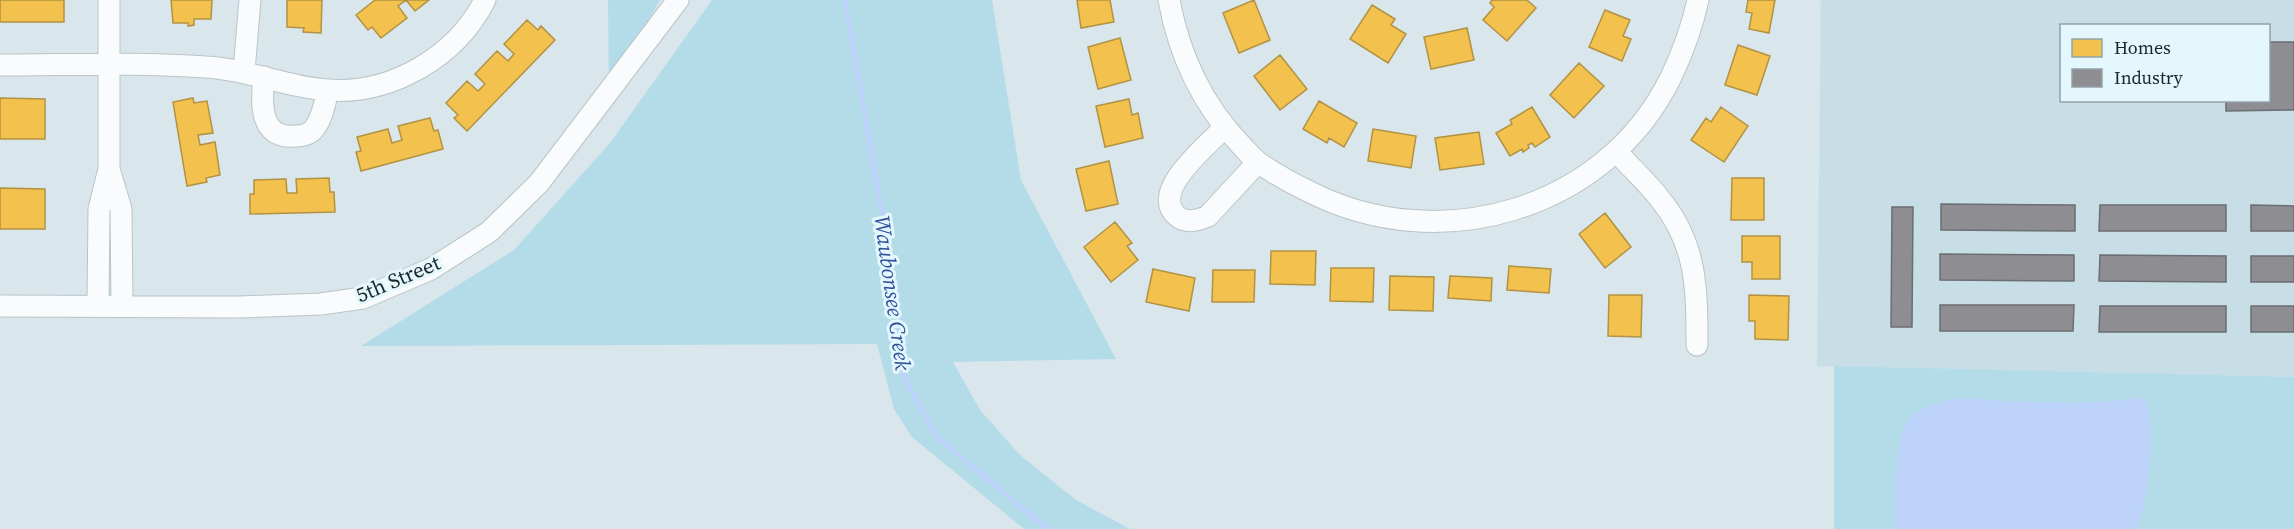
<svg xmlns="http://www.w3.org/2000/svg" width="2294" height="529" viewBox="0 0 2294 529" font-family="'Source Serif 4',serif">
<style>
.built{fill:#c7dee6;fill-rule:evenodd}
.green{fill:#b3dce8}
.water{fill:#bcd2f8}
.homes{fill:#f2c14e;stroke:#b29243;stroke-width:1.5}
.industry{fill:#8d8d92;stroke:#6b6e72;stroke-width:1.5}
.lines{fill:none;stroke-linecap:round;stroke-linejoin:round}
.stream{stroke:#bcd2f8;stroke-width:5}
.minor-casing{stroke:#bac4c8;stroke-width:23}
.minor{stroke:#f9fbfc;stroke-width:21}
.labels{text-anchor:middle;stroke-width:6;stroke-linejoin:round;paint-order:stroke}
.street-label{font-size:21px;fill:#1c2528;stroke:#e3f7fd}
.water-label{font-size:22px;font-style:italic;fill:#30519c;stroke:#e3f7fd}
</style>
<rect width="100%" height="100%" fill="#d9e6eb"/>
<!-- built -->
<path class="built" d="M1821,0H2294V377L1817,366ZM2062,26H2268V100H2062Z"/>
<!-- green -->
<path class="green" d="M608,0H660L609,91Z
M712,0H992L1021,180L1116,359L953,362L980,410L1021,456L1076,500L1130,529H1024L912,437L894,409L877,344L361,346L514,250L610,143Z
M1834,366L2294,377V529H1834Z"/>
<!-- water -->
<path class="water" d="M2139,397C2142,399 2145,400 2146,403C2158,423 2147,509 2136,529H1895C1895,509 1895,440 1905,425C1916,407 1946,399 1966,398C1977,398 1987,400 1998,401C2045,402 2093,406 2139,397Z"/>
<!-- homes -->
<path class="homes" d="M0,0H64V22H0Z
M171,0H212L211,19H194V25L188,26V23H173Z
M287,0H322L321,33L303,32L304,28L287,27Z
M375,0H406L398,6L407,18L381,38L372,27L368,30L356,15Z
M406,0H429L415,11Z
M1077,0H1110L1114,22L1081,28Z
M1254,0L1270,40L1239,53L1223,13Z
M1492,0H1527L1536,8L1507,41L1483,20L1494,7L1490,3Z
M1748,0H1775L1769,33L1749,29L1752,13L1746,12Z
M1372,5L1395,19L1391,25L1406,34L1388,63L1350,39Z
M1605,10L1630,20L1623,36L1631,39L1622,61L1589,47Z
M527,20L538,30L541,26L555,40L467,131L454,118L458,115L446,103L467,81L478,91L485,84L475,74L497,51L508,61L514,54L504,44Z
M1467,28L1474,60L1431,69L1424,37Z
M1120,38L1131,80L1098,89L1088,47Z
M1738,45L1770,56L1757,95L1725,85Z
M1280,55L1307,89L1280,110L1254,76Z
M1579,63L1604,86L1574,118L1550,95Z
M0,98L45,99V139H0Z
M193,98L194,103L207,101L213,133L198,135L200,145L215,142L220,175L206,178L207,182L187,186L173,102Z
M1129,99L1132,115L1138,113L1143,138L1105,147L1096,106Z
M1319,101L1357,123L1344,147L1329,138L1327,143L1303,129Z
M1532,107L1550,137L1535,147L1532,143L1528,145L1529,148L1523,152L1522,149L1510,156L1496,133L1512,124L1510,120Z
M1721,107L1748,126L1724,162L1691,140L1706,118L1711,122Z
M430,118L434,131L438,130L443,149L361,171L356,152L361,151L357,137L388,129L392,143L402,140L398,126Z
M1373,129L1416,136L1411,168L1368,161Z
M1479,132L1484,164L1440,170L1435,138Z
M1109,161L1118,204L1086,211L1076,169Z
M329,178L330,192H334L335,212L250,214V194H254V180L286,179L287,193H297L296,179Z
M1732,178H1764V220H1731Z
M0,188L45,189V229H0Z
M1605,213L1631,247L1605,268L1579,234Z
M1115,222L1132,243L1127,246L1138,260L1111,282L1084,247Z
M1742,236H1780V279H1752V262H1742Z
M1271,251H1316L1315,285L1270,284Z
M1509,266L1551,269L1549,293L1507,290Z
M1331,268H1374L1373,302L1330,301Z
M1153,269L1195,278L1189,311L1146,302Z
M1213,270H1255L1254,302H1212Z
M1390,276L1434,277L1433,311L1389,310Z
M1450,276L1492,278L1491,301L1448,298Z
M1609,295H1642L1641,337L1608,336Z
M1749,295L1789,296L1788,340L1755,339V321H1749Z"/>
<!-- industry -->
<path class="industry" d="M2268,42H2294V110L2226,111V100H2268Z
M1941,204L2075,205V231L1941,230Z
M2100,205H2226V231H2099Z
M2251,205L2294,206V231H2251Z
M1892,207H1913L1912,327H1891Z
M1940,254L2074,255V281L1940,280Z
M2100,255L2226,256V282L2099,281Z
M2251,256H2294V282H2251Z
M1940,305H2074L2073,331H1940Z
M2100,306H2226V332H2099Z
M2251,306H2294V332H2251Z"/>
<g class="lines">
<!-- stream -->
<path class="stream" d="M845,0L899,312L905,379L936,436L1047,529"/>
<!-- minor casing -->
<g class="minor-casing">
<path id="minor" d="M1169,0C1179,54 1202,104 1240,144C1246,150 1252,158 1259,163C1275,174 1293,184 1310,192C1440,258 1606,210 1671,77C1683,52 1692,27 1698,0
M0,65C68,65 138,62 206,67C247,69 286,87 327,90C391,95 456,57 485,0
M244,71L250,0
M264,77C261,102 259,140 296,136C303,136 308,135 313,130C322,120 325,103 328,90
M1225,127C1209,144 1148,192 1177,216C1186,224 1199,220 1208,216L1258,162
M1616,151C1630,167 1647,182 1660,199C1697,244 1697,289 1697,345
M109,169L121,209L122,306
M0,306L239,307L321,304L363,298L431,269L489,232L539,183L678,0
M98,306L99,209L109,169V0"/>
</g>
<!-- minor -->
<use href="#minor" class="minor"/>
</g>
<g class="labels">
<!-- street labels -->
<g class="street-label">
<text transform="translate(398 279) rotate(-23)" y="7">5th Street</text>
</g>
<!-- water labels -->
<g class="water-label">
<text transform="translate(893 293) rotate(82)" y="8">Waubonsee Creek</text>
</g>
</g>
<!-- legend -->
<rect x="2060" y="24" width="210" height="78" fill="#e3f7fd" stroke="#93a3a8" stroke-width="1.5"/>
<rect x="2072" y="39" width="30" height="18" fill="#f2c14e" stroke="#93a3a8" stroke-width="1.5"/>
<text x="2114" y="54" font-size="18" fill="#1c2528">Homes</text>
<rect x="2072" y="69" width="30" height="18" fill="#8d8d92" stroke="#93a3a8" stroke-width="1.5"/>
<text x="2114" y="84" font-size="18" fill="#1c2528">Industry</text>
</svg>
